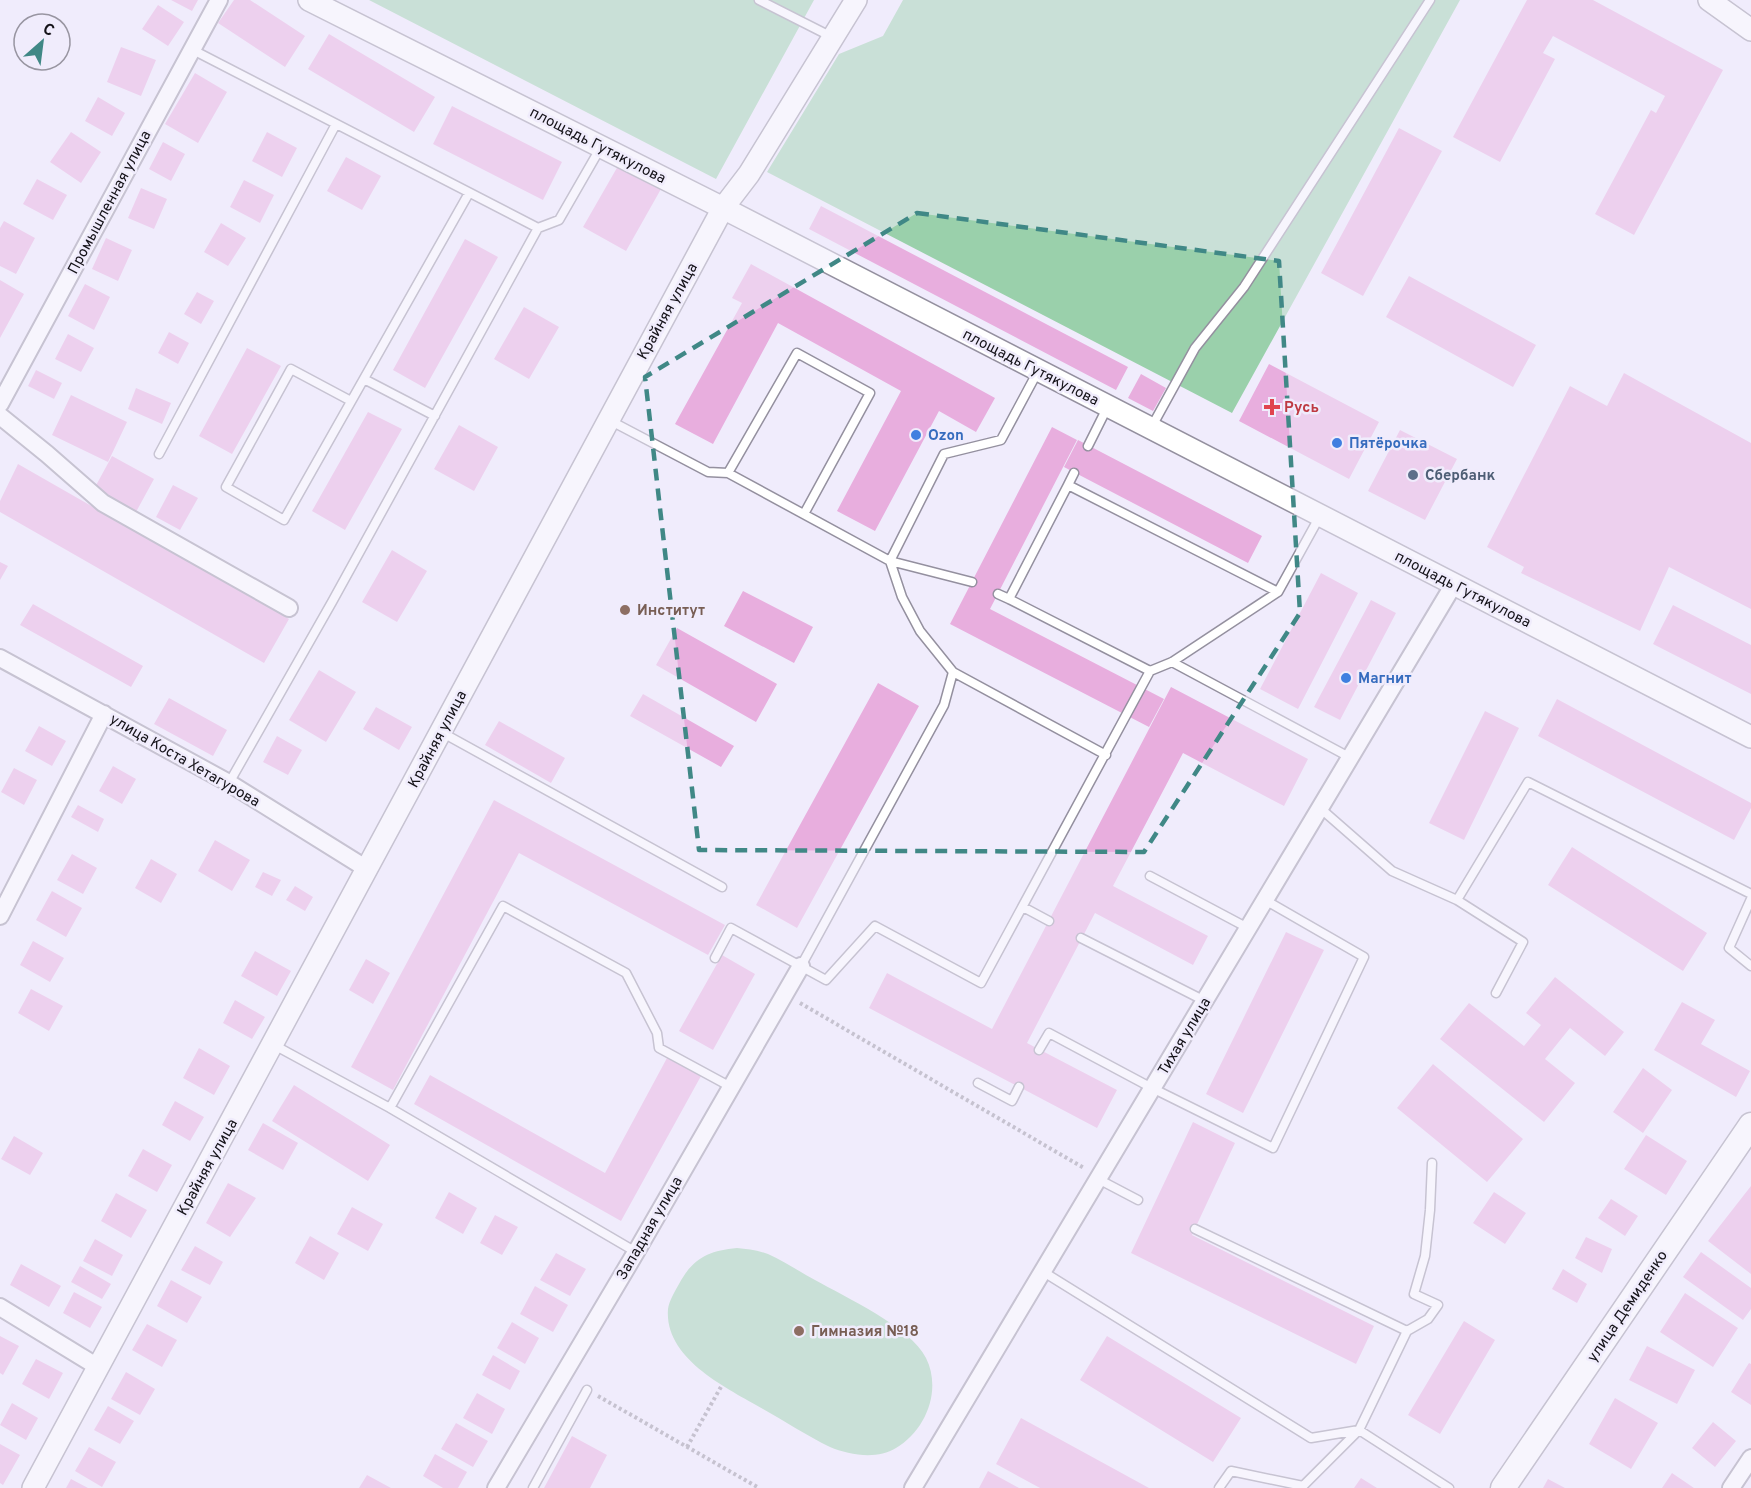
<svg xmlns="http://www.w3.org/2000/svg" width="1751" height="1488" viewBox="0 0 1751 1488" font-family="Overpass,sans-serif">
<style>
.green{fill:#9ad0ab}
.building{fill:#e8aede}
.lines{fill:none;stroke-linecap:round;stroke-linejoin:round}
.service-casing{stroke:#94909f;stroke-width:11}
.minor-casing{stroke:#94909f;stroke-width:20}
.tertiary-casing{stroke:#94909f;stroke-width:24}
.secondary-casing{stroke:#94909f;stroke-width:27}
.path{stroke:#928f9b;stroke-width:4;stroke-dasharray:3 3;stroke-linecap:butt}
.service{stroke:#fff;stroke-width:8}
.minor{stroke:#fff;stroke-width:16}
.tertiary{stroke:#fff;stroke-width:21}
.secondary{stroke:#fff;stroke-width:24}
.marked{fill:none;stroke:#408886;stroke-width:4.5;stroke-dasharray:12 8;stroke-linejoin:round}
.health-dot{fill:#e0444e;stroke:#f0ecfc;stroke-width:2}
.shop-dot{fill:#3f7fe0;stroke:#f0ecfc;stroke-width:2}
.service-dot{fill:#5c6f8a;stroke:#f0ecfc;stroke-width:2}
.education-dot{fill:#8d6e63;stroke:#f0ecfc;stroke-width:2}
.labels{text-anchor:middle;stroke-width:5;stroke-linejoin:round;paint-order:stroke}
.street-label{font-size:15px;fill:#141218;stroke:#f0ecfc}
.health-label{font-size:15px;font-weight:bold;fill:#be3a42;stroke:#f0ecfc;text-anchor:start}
.shop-label{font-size:15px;font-weight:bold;fill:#366cbe;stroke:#f0ecfc;text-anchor:start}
.service-label{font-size:15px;font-weight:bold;fill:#4e5e75;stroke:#f0ecfc;text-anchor:start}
.education-label{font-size:15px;font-weight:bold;fill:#785e54;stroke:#f0ecfc;text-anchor:start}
</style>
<rect width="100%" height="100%" fill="#f0ecfc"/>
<!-- green -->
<path class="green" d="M369,0H814L716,179Z
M903,0H1460L1232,413L767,172L839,54L883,36Z
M737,1248C747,1249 757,1250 768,1254C784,1261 800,1272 815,1280C845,1297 911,1327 926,1358C942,1390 926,1430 896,1448C877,1460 849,1455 830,1447C807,1436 785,1421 763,1409C727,1388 664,1359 668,1309C669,1301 675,1291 679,1284C693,1258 708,1251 737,1248Z"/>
<!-- building -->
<path class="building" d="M171,0H198L192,11Z
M234,0H250L305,36L285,67L218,23Z
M1527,0H1593L1723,70L1634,235L1595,214L1651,110L1656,113L1665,96L1553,36L1543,53L1555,59L1500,162L1453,137Z
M158,5L184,22L168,46L142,29Z
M329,34L435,97L414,132L308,69Z
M121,47L156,60L141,96L107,82Z
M195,73L227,92L198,143L165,124Z
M98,97L125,113L112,136L85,121Z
M452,106L562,162L543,200L433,144Z
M1399,128L1442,151L1363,296L1321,273Z
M71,132L101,152L81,183L50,162Z
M267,132L297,148L282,177L252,161Z
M163,142L185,154L171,181L149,169Z
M346,157L381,176L362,210L327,191Z
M618,166L661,189L626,251L583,227Z
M37,179L67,195L53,220L23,204Z
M244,180L274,195L260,223L230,207Z
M141,188L167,199L154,229L128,218Z
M821,206L1128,367L1116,390L809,229Z
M4,221L35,238L16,274L0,266V228Z
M221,223L246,238L228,266L204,252Z
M106,238L132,250L118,281L92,269Z
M465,239L498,257L425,388L393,370Z
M751,264L995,398L976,432L939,411L875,531L837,511L901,391L778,323L713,444L675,424L742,303L732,298Z
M1409,276L1536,345L1513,387L1386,317Z
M0,280L24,294L0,338Z
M85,284L110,297L94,330L68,316Z
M197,292L214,301L201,324L184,314Z
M524,307L559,327L529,379L494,359Z
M169,332L189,343L178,364L158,353Z
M68,334L94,348L81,372L55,359Z
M247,348L281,366L232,454L199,436Z
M1269,364L1379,422L1349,479L1239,421Z
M36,370L62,383L54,399L28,386Z
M1624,373L1751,443V609L1669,567L1640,631L1521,573L1524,567L1487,547L1570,386L1607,406Z
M1141,374L1166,388L1153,411L1128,398Z
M136,388L171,403L162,424L128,409Z
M71,395L127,422L108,462L52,435Z
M368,412L402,429L345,530L312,511Z
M459,425L498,447L474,491L434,469Z
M1052,427L1077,440L990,609L1164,699L1149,727L950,624Z
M1400,430L1457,459L1425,520L1368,491Z
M1078,440L1262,536L1248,563L1064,467Z
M112,456L154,479L136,512L94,489Z
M18,464L289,619L264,663L0,512V501Z
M173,485L198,498L180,530L156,517Z
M392,550L427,571L397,622L362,602Z
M0,562L8,566L0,580Z
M1321,573L1358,593L1298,709L1260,689Z
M743,591L813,627L794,663L724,626Z
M1371,600L1396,613L1340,720L1314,707Z
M33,604L143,666L131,687L20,625Z
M1673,605L1751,645V694L1653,644Z
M677,628L777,684L756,722L656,665Z
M319,670L356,692L326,742L289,720Z
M878,683L919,706L797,928L756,905Z
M1171,687L1308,759L1284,806L1183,753L1113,886L1208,936L1193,965L1095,913L1027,1043L1117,1090L1097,1128L869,1008L887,973L992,1029Z
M643,694L734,746L721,767L630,716Z
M169,698L227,730L213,756L154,724Z
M1557,699L1751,803V808L1734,840L1538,736Z
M376,707L412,727L399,750L363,729Z
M1485,711L1519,728L1464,840L1429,823Z
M499,721L565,758L551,783L485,745Z
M39,726L66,741L52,766L25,751Z
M277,736L302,750L288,775L263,762Z
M113,766L136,779L122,804L99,791Z
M14,768L37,780L24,805L1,792Z
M494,800L725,925L708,955L519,853L393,1090L351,1067Z
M78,805L104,819L98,832L71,817Z
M215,840L250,860L232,891L198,871Z
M1572,847L1707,933L1683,971L1548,885Z
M72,854L97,868L83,894L57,880Z
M151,859L177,874L161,903L135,888Z
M263,872L281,880L272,896L255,887Z
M295,886L313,897L305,911L286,900Z
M52,891L82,908L66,937L36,920Z
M1286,932L1324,950L1243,1113L1206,1094Z
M33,941L64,958L50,982L20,965Z
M255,951L291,971L277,996L241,976Z
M722,955L755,974L713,1050L679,1031Z
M366,959L390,973L373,1004L349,990Z
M1555,977L1624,1032L1605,1056L1570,1028L1545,1059L1575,1083L1544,1122L1440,1039L1469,1003L1524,1046L1541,1025L1526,1013Z
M31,989L63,1006L49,1031L18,1013Z
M235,1000L265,1017L252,1039L223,1023Z
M1682,1002L1715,1020L1701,1044L1750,1071L1736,1097L1654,1050Z
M199,1048L230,1066L214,1095L183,1078Z
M667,1058L701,1076L621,1221L414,1104L430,1075L605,1173Z
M1433,1064L1523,1139L1487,1182L1397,1108Z
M1643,1068L1672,1090L1643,1133L1613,1112Z
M294,1085L390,1145L368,1181L272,1121Z
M175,1101L204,1117L190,1141L162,1125Z
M1193,1122L1235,1143L1192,1235L1374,1326L1356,1364L1131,1253Z
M263,1123L298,1143L283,1170L248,1150Z
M1646,1135L1687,1161L1666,1195L1624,1169Z
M14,1136L43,1153L30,1175L1,1159Z
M143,1149L172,1165L157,1192L128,1176Z
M228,1183L256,1198L230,1237L206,1223Z
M1751,1186V1274L1708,1241Z
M449,1192L477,1208L463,1234L435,1218Z
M1494,1192L1526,1213L1505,1244L1473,1223Z
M116,1193L147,1210L131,1238L101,1221Z
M1611,1199L1638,1216L1625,1236L1598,1218Z
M352,1207L383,1224L368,1251L337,1234Z
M495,1215L518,1227L502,1255L480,1243Z
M310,1236L339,1253L324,1280L295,1263Z
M1586,1237L1612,1249L1602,1273L1575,1258Z
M95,1239L123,1255L112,1276L83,1261Z
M195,1246L223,1262L210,1285L181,1270Z
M1701,1252L1751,1288V1309L1743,1320L1683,1277Z
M556,1253L586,1269L570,1296L540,1280Z
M21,1264L61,1286L49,1307L10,1285Z
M80,1266L111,1284L102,1299L71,1282Z
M1563,1269L1587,1284L1577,1303L1552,1289Z
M171,1280L202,1297L187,1323L157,1306Z
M535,1286L568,1305L553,1332L520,1314Z
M74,1292L102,1307L90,1328L63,1313Z
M1685,1293L1738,1328L1713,1367L1660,1332Z
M1464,1321L1495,1340L1440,1434L1408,1415Z
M512,1322L539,1338L525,1364L497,1348Z
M147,1324L177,1340L162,1367L132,1350Z
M0,1336L19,1346L3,1375L0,1373Z
M1107,1336L1241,1418L1213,1462L1080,1380Z
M1647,1346L1695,1370L1677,1404L1629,1380Z
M493,1355L520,1371L510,1390L482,1375Z
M36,1359L63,1373L49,1399L22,1384Z
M1749,1363L1751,1364V1405L1731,1392Z
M126,1372L155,1389L140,1415L111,1399Z
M477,1393L505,1409L492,1434L463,1418Z
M1615,1398L1658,1423L1631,1469L1589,1444Z
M12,1403L38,1418L26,1440L0,1425Z
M108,1406L134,1421L120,1444L94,1430Z
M1021,1418L1149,1488H1040L996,1464Z
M1713,1422L1736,1441L1715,1467L1692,1448Z
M456,1423L488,1441L473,1467L441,1449Z
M572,1436L607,1455L590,1488H544Z
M0,1444L20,1455L3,1485L0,1483Z
M89,1447L116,1462L102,1487L75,1471Z
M435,1454L467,1472L458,1488H443L423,1476Z
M988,1471L1019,1488H979Z
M1672,1473L1694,1488H1662Z
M367,1475L391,1488H359Z
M1361,1478L1377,1488H1354Z
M71,1479L88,1488H66Z
M1548,1479L1565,1488H1543Z"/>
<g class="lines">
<!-- service casing -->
<g class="service-casing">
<path id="service" d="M759,0L832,37
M191,49L538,228L559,220L601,147
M364,379L435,416
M351,401L291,369L226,487L284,520L469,193
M609,420L708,472L728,473L890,561L944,454L1001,440L1038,371
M1151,428L1195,348L1244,287L1430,0
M1088,446L1108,406
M159,454L336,124
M728,473L797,353L870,393L804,514
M1068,485L1074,473
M890,561L972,582
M998,594L1009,599
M1172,662L1351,758
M1150,671L1009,599L1068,485L1278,592
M953,672L1106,755
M441,732L722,887
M229,783L332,602L538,228
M1320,808L1392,871L1457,900L1528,782L1751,894
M1150,876L1248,928
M1751,899L1729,948L1751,966
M1457,900L1523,942L1496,993
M1023,907L1049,921
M1081,938L1205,1001
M715,958L731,928L826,980L875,926L981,983L1150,671L1172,662L1278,592L1320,516
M801,966L944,705L953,672L920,631L902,597L890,561
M274,1045L390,1108L503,906L626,973L657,1033L659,1048L731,1087
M1039,1050L1049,1033L1152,1088L1273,1148L1364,957L1265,900
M978,1083L1012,1101L1019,1087
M390,1108L636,1252
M1098,1179L1138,1200
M1195,1229L1407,1331L1359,1430L1303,1486L1231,1471L1219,1488
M1042,1271L1311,1438L1359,1430L1449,1488
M1407,1331L1428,1319L1438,1305L1414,1294L1425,1256L1430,1210L1432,1163
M533,1488L587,1390"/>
</g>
<!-- minor casing -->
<g class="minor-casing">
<path id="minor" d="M0,404L219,0
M0,416L47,454L103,503L289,608
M0,658L229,783L367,869
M0,916L104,714
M0,1307L98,1367
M496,1488L636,1252L801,966
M913,1488L1454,584
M1731,1488L1751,1458"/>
</g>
<!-- tertiary casing -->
<g class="tertiary-casing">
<path id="tertiary" d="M309,0L723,208L1751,737
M1709,0L1751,30
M33,1488L723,208L749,174L856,0"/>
</g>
<!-- secondary casing -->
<g class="secondary-casing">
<path id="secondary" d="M1503,1488L1751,1125"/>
</g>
<!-- path -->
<path class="path" d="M800,1003L1084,1168
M598,1396L759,1488
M687,1447L722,1385"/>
<!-- service -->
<use href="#service" class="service"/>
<!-- minor -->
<use href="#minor" class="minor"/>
<!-- tertiary -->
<use href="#tertiary" class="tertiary"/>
<!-- secondary -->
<use href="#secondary" class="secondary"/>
</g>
<!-- marked area -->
<path d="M0 0H1751V1488H0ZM917,213L1279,261L1300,613L1144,852L699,850L645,377Z" fill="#f0ecfc" fill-opacity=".55" fill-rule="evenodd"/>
<path class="marked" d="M917,213L1279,261L1300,613L1144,852L699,850L645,377Z"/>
<!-- markers -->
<path class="health-dot" d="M1269 398h6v6h6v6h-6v6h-6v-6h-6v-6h6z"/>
<g class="shop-dot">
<circle cx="916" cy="435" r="6"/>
<circle cx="1337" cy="443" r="6"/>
<circle cx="1346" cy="678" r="6"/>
</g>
<circle class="service-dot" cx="1413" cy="475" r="6"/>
<g class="education-dot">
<circle cx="625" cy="610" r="6"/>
<circle cx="799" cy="1331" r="6"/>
</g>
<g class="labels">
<!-- street labels -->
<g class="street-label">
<text transform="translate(598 145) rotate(27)" y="5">площадь Гутякулова</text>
<text transform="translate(109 202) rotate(-62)" y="5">Промышленная улица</text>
<text transform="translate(667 311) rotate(-61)" y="5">Крайняя улица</text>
<text transform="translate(1031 367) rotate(27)" y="5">площадь Гутякулова</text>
<text transform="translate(1463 589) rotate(27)" y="5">площадь Гутякулова</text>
<text transform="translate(437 739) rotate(-62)" y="5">Крайняя улица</text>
<text transform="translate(185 760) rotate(30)" y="5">улица Коста Хетагурова</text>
<text transform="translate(1184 1036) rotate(-59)" y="5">Тихая улица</text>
<text transform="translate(207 1167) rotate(-61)" y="5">Крайняя улица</text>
<text transform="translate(649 1228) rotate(-60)" y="5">Западная улица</text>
<text transform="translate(1627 1306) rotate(-56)" y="5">улица Демиденко</text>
</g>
<!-- health labels -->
<g class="health-label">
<text x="1284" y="412">Русь</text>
</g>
<!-- shop labels -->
<g class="shop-label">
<text x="928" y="440">Ozon</text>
<text x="1349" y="448">Пятёрочка</text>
<text x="1358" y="683">Магнит</text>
</g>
<!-- service labels -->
<g class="service-label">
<text x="1425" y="480">Сбербанк</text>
</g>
<!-- education labels -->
<g class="education-label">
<text x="637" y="615">Институт</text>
<text x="811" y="1336">Гимназия №18</text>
</g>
</g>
<!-- north arrow -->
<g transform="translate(42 42) rotate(28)"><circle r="28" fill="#f0ecfc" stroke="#9895a1" stroke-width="1.5"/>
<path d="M0-4.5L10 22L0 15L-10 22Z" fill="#408886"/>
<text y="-9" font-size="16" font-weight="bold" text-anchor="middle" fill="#141218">С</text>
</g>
</svg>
